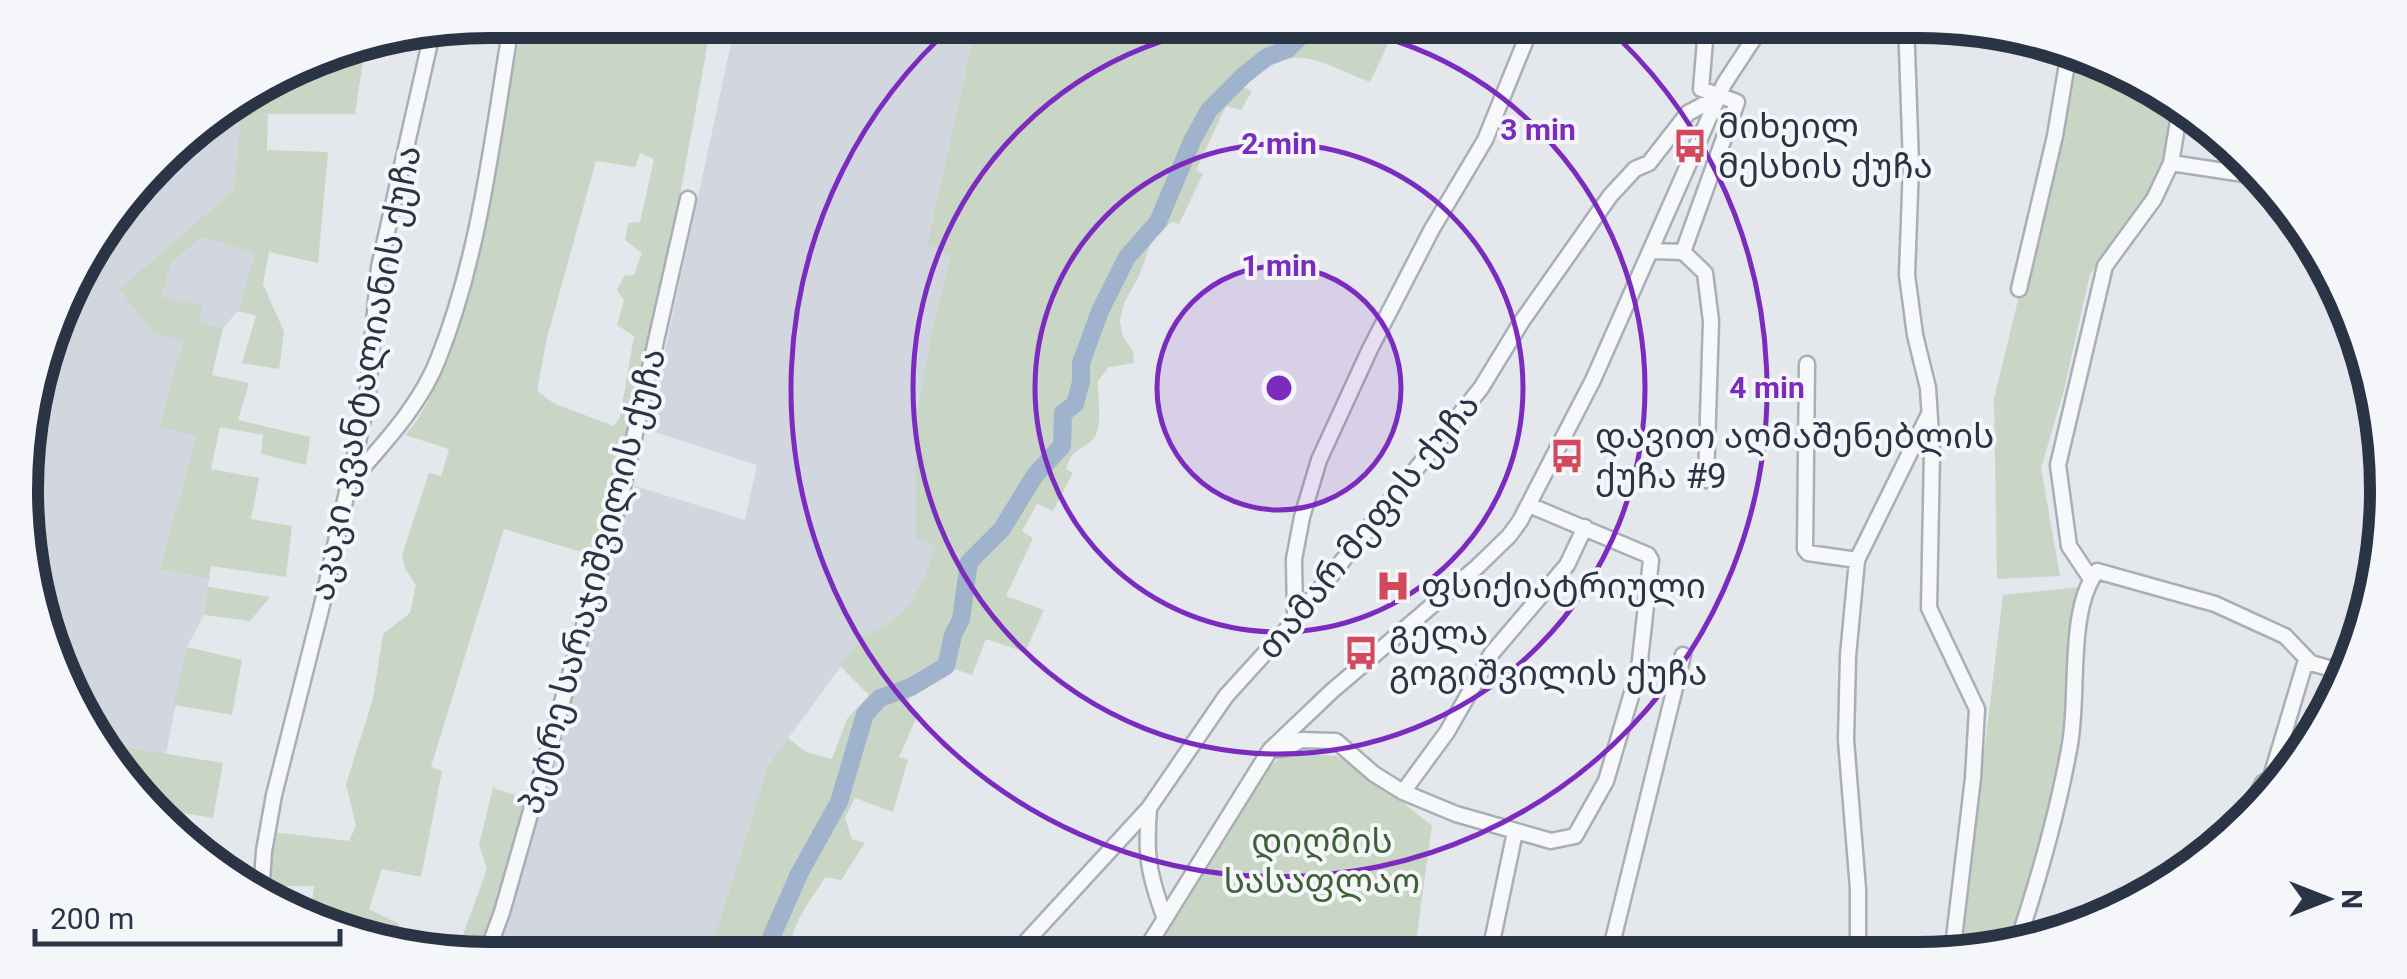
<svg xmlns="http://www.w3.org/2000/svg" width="2407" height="979" viewBox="0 0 2407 979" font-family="Roboto,'Noto Sans Georgian',sans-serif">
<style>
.built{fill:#d2d6de}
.green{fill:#c9d6c5;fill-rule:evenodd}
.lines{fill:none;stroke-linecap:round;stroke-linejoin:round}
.river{stroke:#9fb4cc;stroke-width:18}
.minor-casing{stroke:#a9aeb7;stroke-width:19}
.minor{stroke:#f7f8fa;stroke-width:14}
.ring{fill:none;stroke:#7b2cbf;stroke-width:5}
.labels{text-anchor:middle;stroke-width:8;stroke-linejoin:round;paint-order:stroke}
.poi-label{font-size:35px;fill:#2b3445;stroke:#f4f6f9;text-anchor:start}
.street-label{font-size:35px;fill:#2b3445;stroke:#f4f6f9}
.park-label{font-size:35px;fill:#3f6138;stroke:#f4f6f9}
.rim{fill:none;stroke:#2b3445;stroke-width:12}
.centre{fill:#7b2cbf;stroke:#f4f6f9;stroke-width:5}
.ring-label{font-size:30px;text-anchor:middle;font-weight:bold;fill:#7b2cbf;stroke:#f4f6f9;stroke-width:8;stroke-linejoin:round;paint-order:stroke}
</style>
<rect width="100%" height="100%" fill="#e4e7ec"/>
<!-- built -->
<path class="built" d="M736,20H977L927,243L952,256L930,340L915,424L936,545L924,578L909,605L886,626L864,635L768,766L708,958L490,959L508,907L635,486L745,520L757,465L648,430Z
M242,101L234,190L119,289L184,342L159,426L196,436L160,569L209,579L204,615L187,647L166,754L95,741L29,582L24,428L83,255L180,136Z
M202,237L255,253L238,311L223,328L199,323L203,307L162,298L171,263Z"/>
<!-- green -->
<path class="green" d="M524,20H712L670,250L630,426L611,490L613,499L599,557L504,529L431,767L442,771L421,877L382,869L369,909L399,924L392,943L339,934L310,919L314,886H266L272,832L349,841L356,826L346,784L373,699L383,634L410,613L416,585L405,569L402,555L429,473L441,476L449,449L405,435C442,398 452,320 465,269C486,186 506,104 524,20ZM640,153L654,159L640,222L628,223L625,240L642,253L634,275L624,276L617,290L624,300L617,325L634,336L620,417L614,426L555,404L537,391L547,338L596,161L635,167Z
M977,20H1287V33L1303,20H1345L1343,26L1388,44L1370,82C1313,60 1293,39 1241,86L1252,91L1241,110L1226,106L1196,170L1203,174L1179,224L1172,222L1153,237L1139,276L1124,303L1120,321L1123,337L1133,351L1134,363L1109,367L1098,381C1097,396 1104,426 1093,439C1080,453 1073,446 1066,469L1073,473L1053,511L1037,504L1022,531L1033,538L1006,596L1044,610L1025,652L986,639L972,675L952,668L910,697L905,708L918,714L899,757L908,760L893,812L855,798L845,818L852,839L865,843L841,880L825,877C813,898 790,924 791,949L800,958H708L768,766L788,738L806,752L832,759L847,719L869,695L840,666L864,635L886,626L909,605L924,578L936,545L916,538L915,424L930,340L951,256L927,244Z
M2070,46L2180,109L2160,189L2090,274L2064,390L2041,468L2060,576L1997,579L1994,399L2050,168Z
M326,52L364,54L355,114H268L267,150L328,152L318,263L269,252L263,284L284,332L279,369L242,363L256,316L238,311L255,253L202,237L171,263L162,297L203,306L199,323L223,328L212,375L249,383L238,420L310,437L306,465L261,454L263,435L220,427L211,469L259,478L251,519L292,526L286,577L211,566L209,579L160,569L196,436L159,427L183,342L154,333L119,289L234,190L242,101L248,97L263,98L264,88Z
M208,587H209L270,597L250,621L204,615Z
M2080,587L2067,654L2065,728L2048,826L2012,945L1979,955H1960L2003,595Z
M187,647L242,660L232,715L174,705Z
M106,744L223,763L213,818L153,808L103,755Z
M1285,753L1337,756L1379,783L1432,826L1414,956L1146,957L1265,772Z
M493,788L527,799L518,844L477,957L456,954L487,869L479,845Z"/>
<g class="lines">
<!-- river -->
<path class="river" d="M762,958L799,874L839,802L865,714L880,698L911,687L946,666L953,635L961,619L969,562L1002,529L1035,475L1062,446L1063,413L1075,404L1081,382V363L1100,311L1127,257L1158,222L1192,141L1209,110L1244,75L1267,57L1288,49L1317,20"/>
<!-- minor casing -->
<g class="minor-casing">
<path id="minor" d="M1906,20L1911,165L1907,275L1915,335L1928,388L1932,452L1929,608L1977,709L1973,778L1952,955
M2171,163L2257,176
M1650,251L1683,252L1705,273L1711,321L1706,480
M1683,252L1737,102L1701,89L1705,41L1711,20
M2019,289L2055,136L2070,46
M1807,364L1805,549L1808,553L1857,560
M350,482C383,444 421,405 439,357C481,251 493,132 512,20
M2091,579L2069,546L2058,465L2105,266L2154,199L2171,163L2180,109
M1295,620L1294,559L1302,517L1319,460L1370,349L1432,229L1485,140L1534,20
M1270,750L1286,748L1301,740L1336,741L1374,774L1403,792L1456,814L1551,841L1575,836L1606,781L1639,669L1651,560L1648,555L1529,505
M1403,792L1447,732L1492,653L1567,565L1585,527
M1149,809C1145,856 1149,875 1165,919
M2236,832L2263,783L2271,777L2306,660
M261,893L264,851L274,795L322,605L367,401L379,267L433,29
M2017,944C2039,878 2058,812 2070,744C2079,695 2067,610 2097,571L2215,604L2285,636L2311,663L2346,673
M1858,955V889L1846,740L1848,656L1857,560L1929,414
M1489,956L1515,832
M1609,956L1683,655
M1141,957L1270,750L1332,691L1477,567L1509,536L1520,521L1593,380L1724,84L1766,20
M485,958L502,912L620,500L688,199
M1011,958L1149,808L1226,696L1295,620L1481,388L1522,321L1610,196L1635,169L1649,163L1688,113L1718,97"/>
</g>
<!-- minor -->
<use href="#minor" class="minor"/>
</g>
<!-- distance rings -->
<circle cx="1279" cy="388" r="122" fill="#7b2cbf" fill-opacity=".12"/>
<g class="ring">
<circle cx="1279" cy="388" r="122"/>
<circle cx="1279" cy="388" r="244"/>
<circle cx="1279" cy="388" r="366"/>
<path d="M1602 23A488 488 0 1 1 956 23"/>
</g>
<!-- icons -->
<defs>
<g id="bus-bare" transform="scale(2.7)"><path d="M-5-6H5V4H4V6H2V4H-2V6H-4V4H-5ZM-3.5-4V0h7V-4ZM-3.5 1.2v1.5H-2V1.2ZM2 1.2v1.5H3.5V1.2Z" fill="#d1495b" stroke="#f4f6f9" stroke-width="2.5" paint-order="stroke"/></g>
<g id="hospital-bare" transform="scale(2.7)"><path d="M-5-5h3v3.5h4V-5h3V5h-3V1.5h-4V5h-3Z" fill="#d1495b" stroke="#f4f6f9" stroke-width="2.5" paint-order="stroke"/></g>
</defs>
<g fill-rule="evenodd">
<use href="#bus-bare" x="1690" y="146"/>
<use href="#bus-bare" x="1567" y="456"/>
<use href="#hospital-bare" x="1393" y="586"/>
<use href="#bus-bare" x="1361" y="653"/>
</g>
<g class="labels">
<!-- poi labels -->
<g class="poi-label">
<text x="1718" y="138">მიხეილ<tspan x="1718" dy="40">მესხის ქუჩა</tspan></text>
<text x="1595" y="448">დავით აღმაშენებლის<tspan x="1595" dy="40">ქუჩა #9</tspan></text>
<text x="1421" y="598">ფსიქიატრიული</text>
<text x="1389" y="645">გელა<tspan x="1389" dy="40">გოგიშვილის ქუჩა</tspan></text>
</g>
<!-- street labels -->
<g class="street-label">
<text transform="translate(365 373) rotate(-79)" y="12">აკაკი კვანტალიანის ქუჩა</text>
<text transform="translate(1368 526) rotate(-51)" y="12">თამარ მეფის ქუჩა</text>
<text transform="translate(592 581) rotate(-75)" y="12">პეტრე სარაჯიშვილის ქუჩა</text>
</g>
<!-- park labels -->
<g class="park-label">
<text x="1322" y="853">დიღმის<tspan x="1322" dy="40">სასაფლაო</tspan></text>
</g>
</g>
<!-- crop -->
<path d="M0 0H2407V979H0ZM490 38H1918A452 452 0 0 1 2370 490V490A452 452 0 0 1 1918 942H490A452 452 0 0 1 38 490V490A452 452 0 0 1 490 38Z" fill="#f4f6f9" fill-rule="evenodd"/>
<path class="rim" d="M490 38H1918A452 452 0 0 1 2370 490V490A452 452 0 0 1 1918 942H490A452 452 0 0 1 38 490V490A452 452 0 0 1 490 38Z"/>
<circle cx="1279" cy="388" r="15" class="centre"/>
<g class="ring-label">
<text x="1538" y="140">3 min</text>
<text x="1279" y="154">2 min</text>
<text x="1279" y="276">1 min</text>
<text x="1767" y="398">4 min</text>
</g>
<!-- north arrow -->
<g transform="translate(2327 899) rotate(90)" stroke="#f4f6f9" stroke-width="8" paint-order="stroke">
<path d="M0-8L18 38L0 25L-18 38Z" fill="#2b3445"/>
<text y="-15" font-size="28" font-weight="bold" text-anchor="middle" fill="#2b3445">N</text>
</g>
<!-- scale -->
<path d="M35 929v15h305v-15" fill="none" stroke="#2b3445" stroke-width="5"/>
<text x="50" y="929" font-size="30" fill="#2b3445" stroke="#f4f6f9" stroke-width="8" paint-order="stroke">200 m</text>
</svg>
